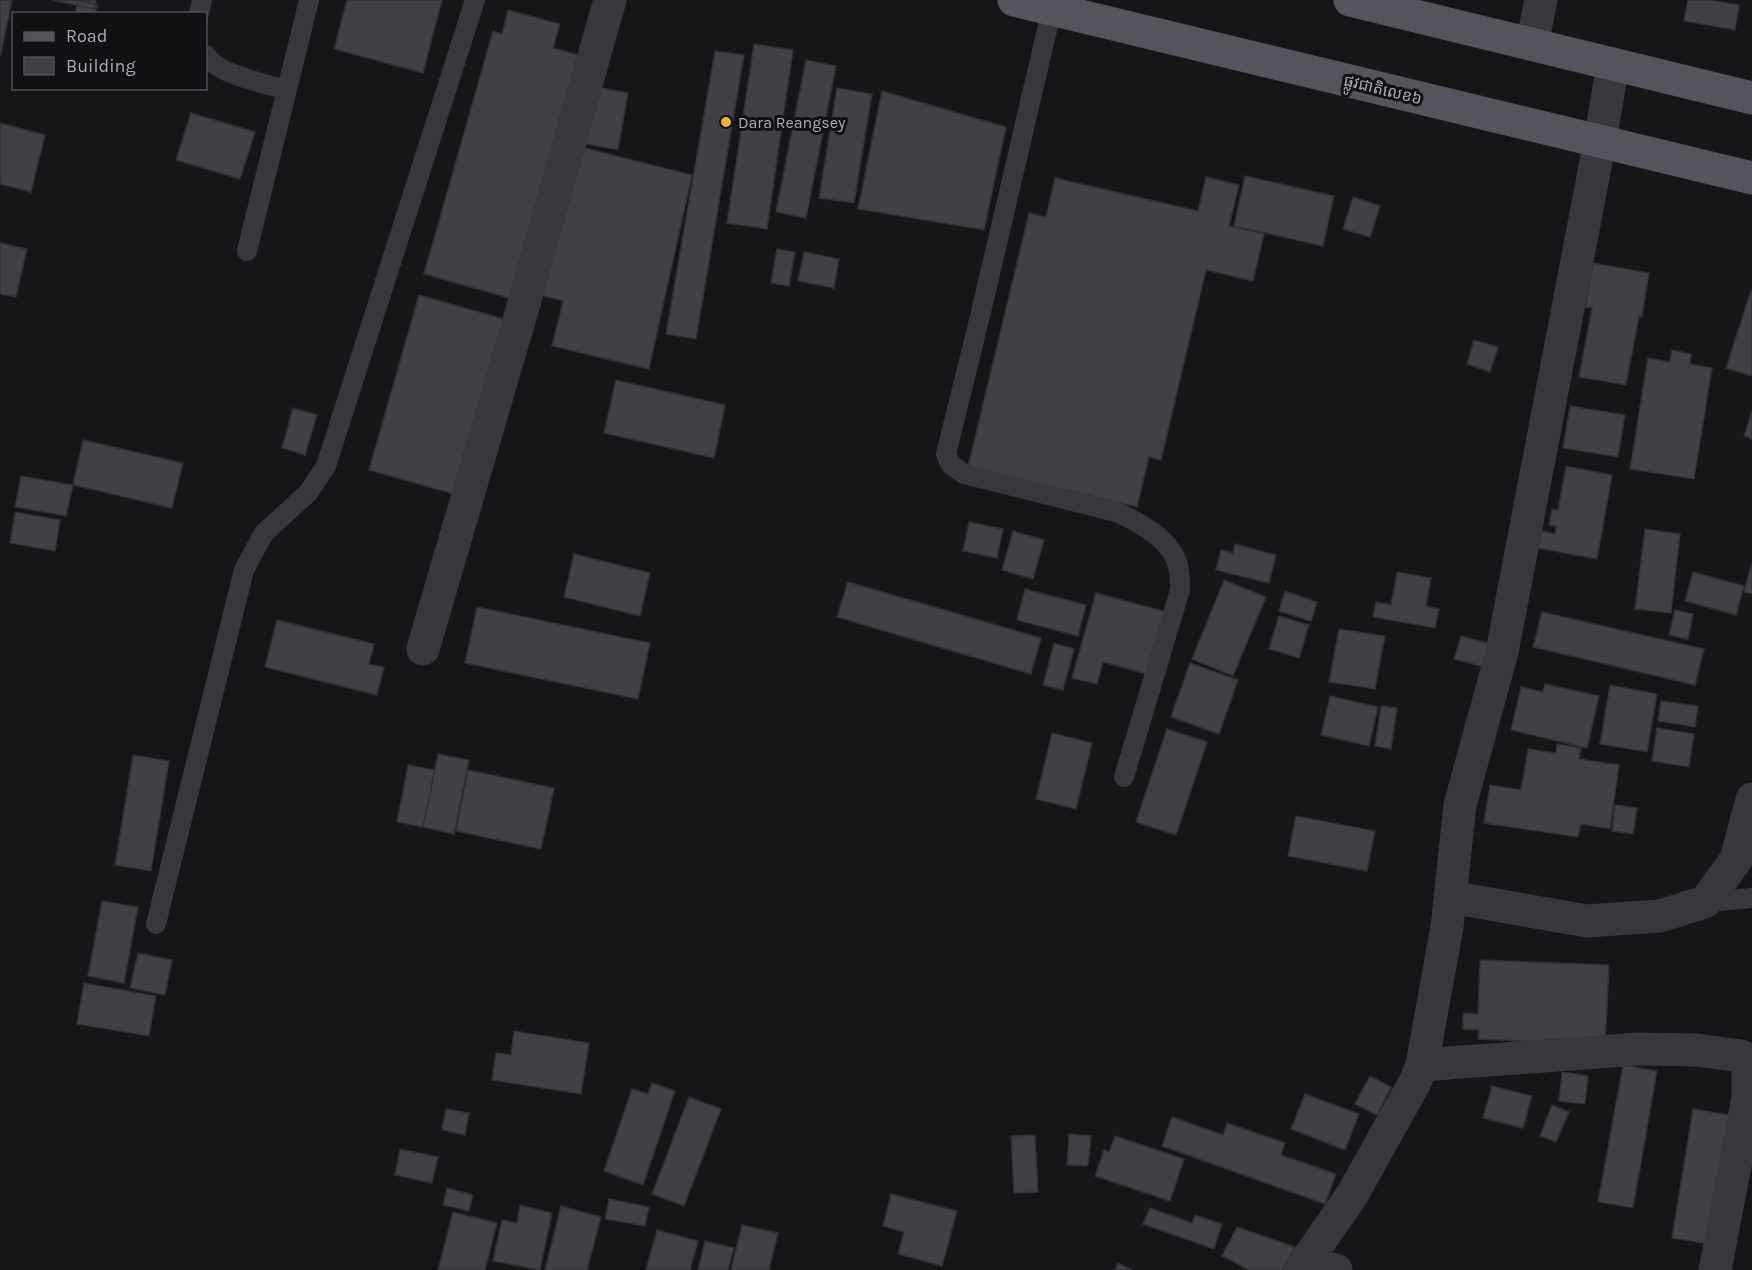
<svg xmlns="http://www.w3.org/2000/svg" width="1752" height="1270" viewBox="0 0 1752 1270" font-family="Karla,'Noto Sans Khmer',sans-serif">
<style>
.building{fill:#404145;stroke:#303034;stroke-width:1.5}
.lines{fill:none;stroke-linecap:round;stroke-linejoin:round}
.service{stroke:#37383d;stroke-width:20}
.minor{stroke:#37383d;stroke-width:33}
.primary{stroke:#53555c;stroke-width:33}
.poi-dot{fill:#f2b134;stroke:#111113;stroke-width:2}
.labels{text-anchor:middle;stroke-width:6;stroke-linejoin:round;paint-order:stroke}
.street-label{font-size:16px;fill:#a8adb8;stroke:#111113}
.poi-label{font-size:16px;fill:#a8adb8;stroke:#111113;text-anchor:start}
</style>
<rect width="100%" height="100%" fill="#161618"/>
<!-- building -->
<path class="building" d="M0,0H12L0,57Z
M52,0H96L94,9Z
M78,0L97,4L95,14H75Z
M347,0H442L423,73L334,49Z
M1688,0H1709L1739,5L1735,30L1684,21Z
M508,10L560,24L553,48L578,55L509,298L424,274L493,31L502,34Z
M754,44L793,50L767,229L727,223Z
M715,51L744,55L696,339L666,334Z
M806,60L836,66L806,218L776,212Z
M591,86L628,93L618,150L580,143Z
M837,88L872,94L854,203L819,198Z
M882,91L1006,127L984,230L858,209Z
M191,113L255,132L240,179L176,160Z
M0,123L45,135L31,192L0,184Z
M577,146L692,175L649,369L552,346L563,301L540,295Z
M1245,176L1334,196L1323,246L1234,226Z
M1206,177L1239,185L1229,226L1264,234L1253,281L1206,270L1161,460L1149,457L1137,507L968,467L1029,213L1046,217L1055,178L1198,211Z
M1353,197L1380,206L1370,237L1343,229Z
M0,243L27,249L16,297L0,294Z
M777,249L795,252L789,286L771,283Z
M804,252L839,259L834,288L798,281Z
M1593,263L1649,273L1642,317L1639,316L1626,385L1579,377L1592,308L1585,307Z
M1751,291H1752V376L1726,368Z
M419,295L504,319L454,494L369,470Z
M1474,340L1498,347L1490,372L1467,364Z
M1672,350L1691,354L1690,364L1712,368L1694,479L1630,469L1648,358L1670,362Z
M616,380L725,405L714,458L604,433Z
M1570,406L1625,415L1618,457L1563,448Z
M293,408L317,415L305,455L282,448Z
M1752,411V439L1744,436Z
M83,440L183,463L172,508L73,485Z
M1566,466L1612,475L1597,559L1538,548L1541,531L1555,534L1556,526L1549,525L1552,509L1558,510Z
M21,476L73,485L66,516L15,507Z
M15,512L60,520L55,551L10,543Z
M969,522L1003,529L997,558L963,551Z
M1645,529L1680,534L1671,613L1635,609Z
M1013,531L1044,540L1033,579L1002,570Z
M1235,544L1276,555L1269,583L1216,570L1221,550L1233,553Z
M574,554L650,573L640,616L564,597Z
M1752,563V594L1744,592Z
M1397,572L1431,578L1426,606L1439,609L1435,628L1373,617L1376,602L1391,605Z
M1693,572L1744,586L1736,615L1685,601Z
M1224,580L1266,597L1233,676L1192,659Z
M848,582L1041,638L1031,674L837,617Z
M1025,589L1086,605L1078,636L1017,620Z
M1285,591L1317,602L1311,621L1279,611Z
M1096,593L1167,612L1150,675L1103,662L1097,684L1072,678Z
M477,607L650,643L638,699L465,663Z
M1675,610L1693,614L1688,639L1669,635Z
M1542,612L1704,649L1695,685L1533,647Z
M1279,616L1309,625L1299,658L1269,649Z
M277,620L374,644L369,664L384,667L377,695L265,667Z
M1339,629L1385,636L1375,689L1329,682Z
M1461,636L1491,644L1485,667L1454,659Z
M1054,643L1074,649L1063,690L1043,685Z
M1190,663L1238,680L1219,734L1171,717Z
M1545,684L1599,696L1587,748L1511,730L1521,687L1543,692Z
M1610,685L1657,694L1647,752L1600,744Z
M1330,696L1378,707L1369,746L1321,735Z
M1661,701L1698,706L1695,727L1658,721Z
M1381,706L1397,708L1391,749L1375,746Z
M1657,728L1694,734L1689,767L1652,761Z
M1167,729L1207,742L1176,835L1136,822Z
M1052,733L1092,743L1076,809L1036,799Z
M1557,744L1581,748L1579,759L1619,765L1610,829L1581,824L1578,837L1484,823L1490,785L1521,790L1528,749L1556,753Z
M438,754L469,760L454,834L423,827Z
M133,755L169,761L151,871L115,865Z
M408,765L435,770L423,827L397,822Z
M468,770L554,788L541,849L456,831Z
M1615,805L1637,808L1633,834L1612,831Z
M1296,816L1375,831L1367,871L1288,856Z
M102,901L138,907L124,983L88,976Z
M138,953L172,960L165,995L130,988Z
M1480,960L1609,965L1605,1045L1478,1039L1479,1030L1463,1029V1013L1478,1014Z
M84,983L156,996L149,1036L77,1024Z
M514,1031L589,1043L581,1094L492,1080L496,1053L511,1055Z
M1623,1065L1657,1071L1633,1208L1598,1202Z
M1562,1072L1588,1076L1585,1104L1559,1101Z
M1370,1076L1391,1087L1377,1115L1355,1104Z
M652,1083L675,1091L643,1185L604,1171L632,1089L648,1094Z
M1492,1086L1532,1096L1523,1128L1483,1118Z
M1305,1094L1359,1114L1345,1150L1291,1129Z
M689,1097L721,1109L684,1206L652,1194Z
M1552,1105L1569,1112L1556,1142L1540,1136Z
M446,1109L469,1113L465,1135L442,1130Z
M1693,1109L1736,1116L1715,1245L1672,1238Z
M1172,1117L1223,1135L1227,1123L1285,1143L1281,1155L1336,1174L1325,1204L1162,1146Z
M1069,1134L1091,1136L1088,1166L1067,1165Z
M1035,1135L1038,1192L1014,1193L1011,1136Z
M1115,1136L1184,1159L1170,1201L1095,1176L1104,1150L1109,1152Z
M400,1149L438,1157L432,1183L395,1175Z
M447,1188L473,1195L469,1211L443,1205Z
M891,1194L957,1211L942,1266L898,1254L904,1232L883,1226Z
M609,1199L649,1207L645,1226L605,1219Z
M520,1205L552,1213L540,1270L493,1261L502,1220L517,1223Z
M561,1206L601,1217L587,1270H545Z
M1150,1208L1192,1223L1195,1215L1222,1224L1214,1249L1143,1224Z
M453,1212L497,1223L485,1270H438Z
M742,1225L778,1233L769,1270H731Z
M1237,1227L1295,1247L1282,1270H1249L1222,1256Z
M657,1230L698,1241L690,1270H646Z
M705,1241L734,1248L728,1270H698Z
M1118,1263L1132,1270H1115Z"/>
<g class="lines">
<!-- service -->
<path class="service" d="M1054,0L981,312L946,454L950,464L964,474L1116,512C1139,522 1172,539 1178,566C1180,574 1180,582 1180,590L1124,777
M199,14L202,0
M206,55C217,75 265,83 286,90
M247,251L309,0
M1705,902L1752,898
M156,924L244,570L264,533L308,493L326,466L475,0"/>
<!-- minor -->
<path class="minor" d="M1532,44L1541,0
M423,649L525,300L610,0
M1450,897L1587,921L1660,916L1705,902L1736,860L1752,799
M1422,1065L1638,1049L1696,1050L1741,1056L1748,1063V1098L1715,1270
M1304,1263L1336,1270
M1300,1270L1352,1195L1415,1082L1422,1065L1447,927L1460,805L1502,652L1600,141L1613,64"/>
<!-- primary -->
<path class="primary" d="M1014,0L1752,178
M1350,0L1752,98"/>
</g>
<!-- markers -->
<circle class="poi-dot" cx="726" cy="122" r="6"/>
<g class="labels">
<!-- street labels -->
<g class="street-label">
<text transform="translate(1383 89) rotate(14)" y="6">ផ្លូវជាតិលេខ៦</text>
</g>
<!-- poi labels -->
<g class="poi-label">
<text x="738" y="128">Dara Reangsey</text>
</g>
</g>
<!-- legend -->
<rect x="12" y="12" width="195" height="78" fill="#111113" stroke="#4d4f55" stroke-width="1.5"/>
<rect x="24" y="32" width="30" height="9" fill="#53555c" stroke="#4d4f55" stroke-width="1.5"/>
<text x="66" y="42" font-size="18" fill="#a8adb8">Road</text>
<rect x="24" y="57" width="30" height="18" fill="#404145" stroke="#4d4f55" stroke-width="1.5"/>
<text x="66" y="72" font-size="18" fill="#a8adb8">Building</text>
</svg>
